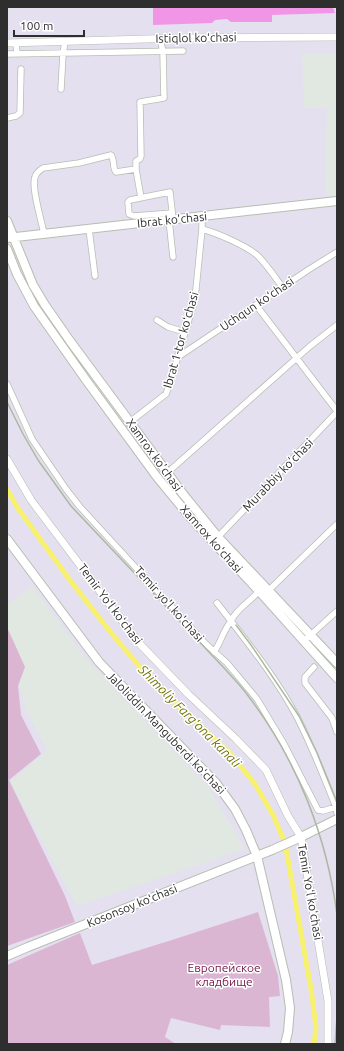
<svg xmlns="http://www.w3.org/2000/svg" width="344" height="1051" viewBox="0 0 344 1051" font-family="Ubuntu,sans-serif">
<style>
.industrial{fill:#e1e8e1}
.cemetery{fill:#dbb6d3}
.pitch{fill:#f195e6}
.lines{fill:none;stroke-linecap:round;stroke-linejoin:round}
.canal{stroke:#f7f16e;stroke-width:5}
.minor-casing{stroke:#b7beb0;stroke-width:7}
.tertiary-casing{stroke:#b7beb0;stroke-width:8}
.secondary-casing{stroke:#b7beb0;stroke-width:10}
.minor{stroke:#fff;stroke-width:5.5}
.tertiary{stroke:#fff;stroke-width:7}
.secondary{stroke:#fff;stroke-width:8}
.rail{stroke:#acb9a2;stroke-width:1.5}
.labels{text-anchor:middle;stroke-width:3;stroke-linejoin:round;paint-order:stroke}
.street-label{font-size:12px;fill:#2e2e2e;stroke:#fff}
.park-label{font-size:12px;fill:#731646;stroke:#fff}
.water-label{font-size:13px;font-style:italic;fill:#727509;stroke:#fff}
</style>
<rect width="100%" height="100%" fill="#e4e0f0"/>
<!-- industrial -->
<path class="industrial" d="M302,54H337V195H325L327,108H304Z
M32,586L87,660L208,787L245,849L77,906L10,782L47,750L25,708L7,633V605Z"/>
<!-- cemetery -->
<path class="cemetery" d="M7,627L25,667L18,686L21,715L41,754L9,780L65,896L75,922L7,946Z
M258,912L278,976L280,996L269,997L270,1027L221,1025L220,1030L171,1018L165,1037L176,1044H7V965L80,933L92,965L175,939Z"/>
<!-- pitch -->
<path class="pitch" d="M153,7H333L335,13L272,15V22H231L227,19L215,20L212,23L153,25Z"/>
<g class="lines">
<!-- canal -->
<path class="canal" d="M7,489L17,507L69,579L112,634L156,686L229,752L255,784L273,815L285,843L311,989L316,1027L314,1044"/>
<!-- minor casing -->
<g class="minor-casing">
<path id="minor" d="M16,43L17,54
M7,54L183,51
M61,89L63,54L65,41
M7,118L16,116L20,113L21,69
M136,169V161L140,159L141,156L140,102L164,98L163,52L160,38
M172,213L134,216L129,214L128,202L130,200L170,192L173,220
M169,220L173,257
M89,229L95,276
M202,229C217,233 247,246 258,256C267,265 275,277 283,288
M44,234C42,222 31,188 35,177C36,173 40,170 43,168L79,163L111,155C115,160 112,168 116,172L136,169L141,198
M256,305L337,411
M157,320L168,327L185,332
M178,357L308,270L337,252
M7,384L32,439L66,489L80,507L206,644L227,663L257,699L284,744L318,810L323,811L336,807
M130,422L162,397L166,394L169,386L193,306L196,289L202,229V216
M167,473L309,347L337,325
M337,524L269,590L259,591C251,601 236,609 231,621C255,652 279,683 297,717C312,746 324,777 336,807L337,813
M218,537L337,412
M304,641L337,611
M214,652C221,642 223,631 231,621L217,603
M314,667L305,677V683L332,718L337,732"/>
</g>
<!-- tertiary casing -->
<g class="tertiary-casing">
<path id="tertiary" d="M7,43L181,38L337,37
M7,459L31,500L138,642L188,694L236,739L266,770L288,816L301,837L328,1001V1044"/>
</g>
<!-- secondary casing -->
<g class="secondary-casing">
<path id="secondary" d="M7,221L33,285L45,305L70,341L183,494L218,537L337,663
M7,238L337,201
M7,249L17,274L34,306L86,380L157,477L190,517L259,591L337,678
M7,539L99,662L216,783L235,809L246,830L257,856L286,980L290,1008L288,1032L285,1044
M7,956L28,947L272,850L299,838L337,819"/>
</g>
<!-- minor -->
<use href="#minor" class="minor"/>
<!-- tertiary -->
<use href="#tertiary" class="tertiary"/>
<!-- secondary -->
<use href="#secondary" class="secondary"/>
<!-- rail -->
<path class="rail" d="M7,402L23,434L38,460L71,506L225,669C233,678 242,687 249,697C297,760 327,837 337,915
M236,625L251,645L299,716L317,753L337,803
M335,1044L337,1017"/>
</g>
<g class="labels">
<!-- street labels -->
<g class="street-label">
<text transform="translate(196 38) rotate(-1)" y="4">Istiqlol koʻchasi</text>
<text transform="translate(172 220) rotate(-6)" y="4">Ibrat ko'chasi</text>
<text transform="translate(257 304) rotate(-34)" y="4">Uchqun koʻchasi</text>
<text transform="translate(181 340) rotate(-74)" y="4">Ibrat 1-tor koʻchasi</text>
<text transform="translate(154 455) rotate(54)" y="4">Xamrox ko'chasi</text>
<text transform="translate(278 475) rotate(-46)" y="4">Murabbiy ko‘chasi</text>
<text transform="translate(211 539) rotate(48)" y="4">Xamrox koʻchasi</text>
<text transform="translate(110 604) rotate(53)" y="4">Temir Yoʻl koʻchasi</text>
<text transform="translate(169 604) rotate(48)" y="4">Temir yo'l ko'chasi</text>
<text transform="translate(166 733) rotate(46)" y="4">Jaloliddin Manguberdi koʻchasi</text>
<text transform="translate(310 892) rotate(80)" y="4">Temir Yoʻl koʻchasi</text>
<text transform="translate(132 906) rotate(-22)" y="4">Kosonsoy koʻchasi</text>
</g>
<!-- park labels -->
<g class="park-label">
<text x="224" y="972">Европейское<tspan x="224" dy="14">кладбище</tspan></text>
</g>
<!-- water labels -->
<g class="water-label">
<text transform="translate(190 716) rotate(45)" y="5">Shimoliy Fargʻona kanali</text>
</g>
</g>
<!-- border -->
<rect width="344" height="1051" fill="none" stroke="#2e2e2e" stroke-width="16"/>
<!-- scale -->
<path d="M14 30v6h70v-6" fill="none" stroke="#2e2e2e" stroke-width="2"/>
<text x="20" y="30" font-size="12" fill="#2e2e2e" stroke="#ffffff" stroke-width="3" paint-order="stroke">100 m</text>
</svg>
